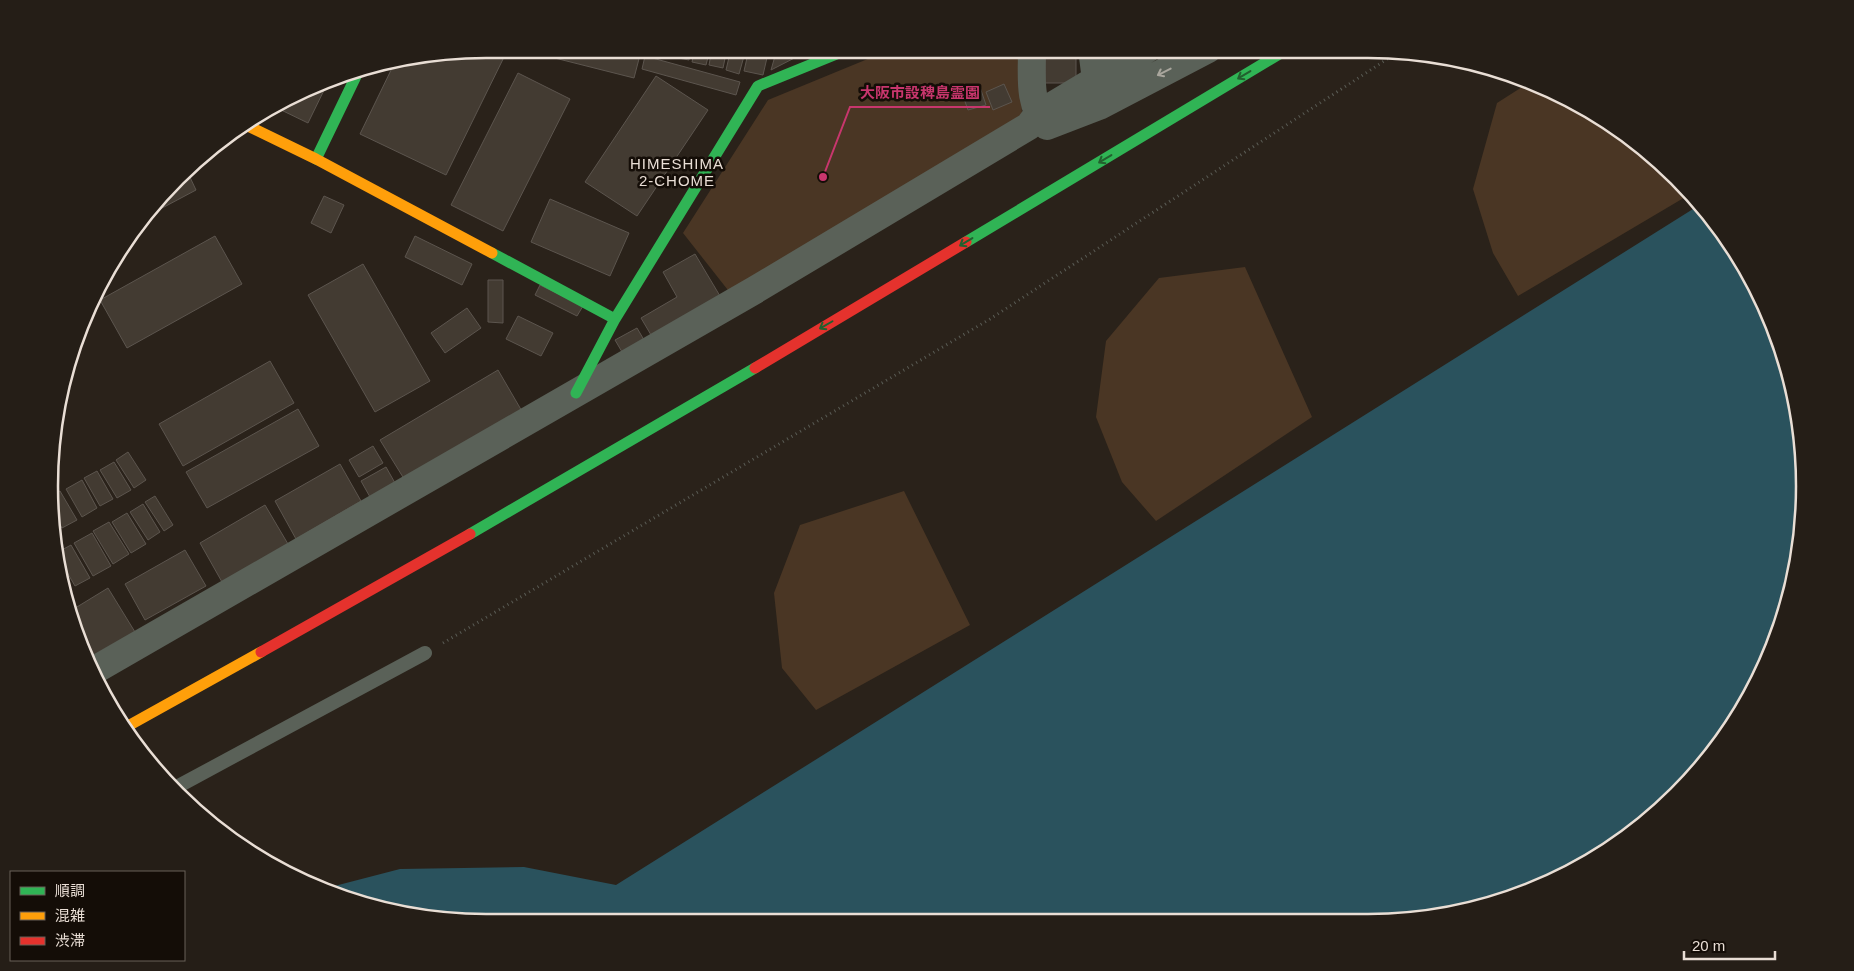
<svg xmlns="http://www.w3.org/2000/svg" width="1854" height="971" viewBox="0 0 1854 971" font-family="Arial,'Noto Sans JP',sans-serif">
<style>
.green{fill:#4a3624}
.water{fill:#2a525d}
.building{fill:#433b32;stroke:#5c554e}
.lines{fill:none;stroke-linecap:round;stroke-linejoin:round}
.path{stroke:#5a5c55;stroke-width:3;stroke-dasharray:1 4;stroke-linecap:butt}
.lane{stroke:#5a6158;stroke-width:14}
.street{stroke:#5a6158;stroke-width:28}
.fast{stroke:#30b455;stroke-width:11}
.slow{stroke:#ff9f0a;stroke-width:11}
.jam{stroke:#e5322d;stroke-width:11}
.oneway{stroke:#a9a69d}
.oneway2{stroke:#22602e}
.labels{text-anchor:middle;stroke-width:5;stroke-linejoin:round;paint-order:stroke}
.neighbourhood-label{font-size:15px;letter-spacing:1px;fill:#e9ded5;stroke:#140d07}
.rim{fill:none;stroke:#e9ded5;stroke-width:2.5}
.leader{fill:none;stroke:#c8366d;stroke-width:2}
.callout-dot{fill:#c8366d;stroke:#140d07;stroke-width:2}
.callout-label{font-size:15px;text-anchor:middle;font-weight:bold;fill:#c8366d;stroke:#140d07;stroke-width:5;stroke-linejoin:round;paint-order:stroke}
</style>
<rect width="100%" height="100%" fill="#2a221a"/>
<!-- green -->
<path class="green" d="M892,49H1021L1022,122L731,294L683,233L768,100Z
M1530,82C1591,105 1649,142 1687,196L1518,296L1493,253L1473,189L1497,103Z
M1245,267L1312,417L1156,521L1122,482L1096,417L1106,341L1159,278Z
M904,491L970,625L816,710L782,668L774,593L800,525Z"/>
<!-- water -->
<path class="water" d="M1701,204L1747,267L1782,345L1802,429L1804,514L1790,599L1760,679L1697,774L1611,848L1535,889L1426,918L457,921L372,907L323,889L400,869L524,867L616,885Z"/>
<!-- building -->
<path class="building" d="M486,49H508L446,175L360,134L394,64Z
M519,49H617L640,55L634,78Z
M655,49H671L670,55L654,53Z
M675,49H691L689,60L673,57Z
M695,49H710L706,65L692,62Z
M712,49H727L723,68L709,65Z
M731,49H746L739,74L726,70Z
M749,49H769L763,75L744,71Z
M777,49H812L771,70Z
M1045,49H1074V53H1045Z
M645,56L740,82L736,95L642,69Z
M1045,58H1076V83H1045Z
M518,73L570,99L503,231L451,205Z
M656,76L708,110L637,216L585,182Z
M329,80L308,123L277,108Z
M1004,84L1012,102L993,110L986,92Z
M980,87L986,105L968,110L962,93Z
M188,173L196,190L149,215Z
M324,196L344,205L331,233L311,223Z
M550,199L629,233L610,276L531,242Z
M215,236L242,284L127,348L100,300Z
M415,236L472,264L462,285L405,257Z
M695,254L723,301L654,340L641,318L677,297L663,272Z
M363,264L430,381L375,412L308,295Z
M488,280H503V323L488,322Z
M540,285L583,306L577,316L535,295Z
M467,308L481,328L445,353L431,333Z
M518,316L553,333L541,356L506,339Z
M637,328L647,345L625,357L615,340Z
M270,361L294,403L183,466L159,424Z
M498,370L523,413L406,482L380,440Z
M298,409L319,446L207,508L186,472Z
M373,446L383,463L359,477L349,460Z
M128,452L146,480L134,488L116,460Z
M114,462L131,490L117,498L100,470Z
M340,464L361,501L296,539L275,501Z
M386,467L395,483L370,497L361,481Z
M97,471L113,499L100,506L84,478Z
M82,480L97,508L82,517L66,489Z
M60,491L77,520L62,528L50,509L51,496Z
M155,496L173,525L164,531L145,502Z
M143,504L160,532L148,540L130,512Z
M265,505L288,544L222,582L200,543Z
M50,513L60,529L54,533L50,514Z
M127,513L146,544L131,553L112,522Z
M109,522L129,554L113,564L93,531Z
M92,533L111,566L93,576L74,543Z
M71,545L90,578L75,586L60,560L58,552Z
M185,550L206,586L145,620L125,584Z
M108,588L135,632L87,661L82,653L72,610Z"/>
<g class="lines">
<!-- path -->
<path class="path" d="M443,643L990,319L1401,50"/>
<!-- lane -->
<path class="lane" d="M173,789L425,653"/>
<!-- street -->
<path class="street" d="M1032,49C1032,76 1028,105 1047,126L1099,106L1208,49
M1092,49L1096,80
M93,671L755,290L1029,126L1037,115L1147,49"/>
<!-- fast -->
<path class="fast" d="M316,159L359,70
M966,242L1286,50
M492,253L615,319
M576,393L615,319L758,86L849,49
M470,534L755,368"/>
<!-- slow -->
<path class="slow" d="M246,125L316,159L492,253
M128,726L261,652"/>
<!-- jam -->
<path class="jam" d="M755,368L966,242
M261,652L470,534"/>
</g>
<!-- one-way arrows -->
<defs><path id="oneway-shaft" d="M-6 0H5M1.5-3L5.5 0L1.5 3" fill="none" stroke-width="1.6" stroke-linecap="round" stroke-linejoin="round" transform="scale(1.25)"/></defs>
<use class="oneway" href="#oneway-shaft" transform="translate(1164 72) rotate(153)"/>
<g class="oneway2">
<use href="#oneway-shaft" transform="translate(1244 75) rotate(149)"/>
<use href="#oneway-shaft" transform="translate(1105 159) rotate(149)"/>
<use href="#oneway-shaft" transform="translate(966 242) rotate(149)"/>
<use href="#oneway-shaft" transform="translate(826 325) rotate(150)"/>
</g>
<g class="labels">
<!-- neighbourhood labels -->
<g class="neighbourhood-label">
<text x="677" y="169">HIMESHIMA<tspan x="677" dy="17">2-CHOME</tspan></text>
</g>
</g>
<!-- crop -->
<path d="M0 0H1854V971H0ZM486 58H1368A428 428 0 0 1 1796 486V486A428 428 0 0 1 1368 914H486A428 428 0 0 1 58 486V486A428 428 0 0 1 486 58Z" fill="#251e17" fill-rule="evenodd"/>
<path class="rim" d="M486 58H1368A428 428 0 0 1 1796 486V486A428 428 0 0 1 1368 914H486A428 428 0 0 1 58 486V486A428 428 0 0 1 486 58Z"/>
<!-- callouts -->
<path class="leader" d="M823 177L850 107H990"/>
<circle class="callout-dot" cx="823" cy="177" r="5"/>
<g class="callout-label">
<text x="920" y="98">大阪市設稗島霊園</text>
</g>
<!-- legend -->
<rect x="10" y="871" width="175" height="90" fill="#140d07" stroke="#696159"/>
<rect x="20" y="887" width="25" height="8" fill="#30b455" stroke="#696159"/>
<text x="55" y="896" font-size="15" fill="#e9ded5">順調</text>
<rect x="20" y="912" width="25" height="8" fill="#ff9f0a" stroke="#696159"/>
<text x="55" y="921" font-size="15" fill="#e9ded5">混雑</text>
<rect x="20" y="937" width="25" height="8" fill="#e5322d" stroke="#696159"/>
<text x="55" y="946" font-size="15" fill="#e9ded5">渋滞</text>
<!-- scale -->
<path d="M1684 951v8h91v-8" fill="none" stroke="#e9ded5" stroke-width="2.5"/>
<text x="1692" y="951" font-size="15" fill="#e9ded5" stroke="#140d07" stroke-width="4" paint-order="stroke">20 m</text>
</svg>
